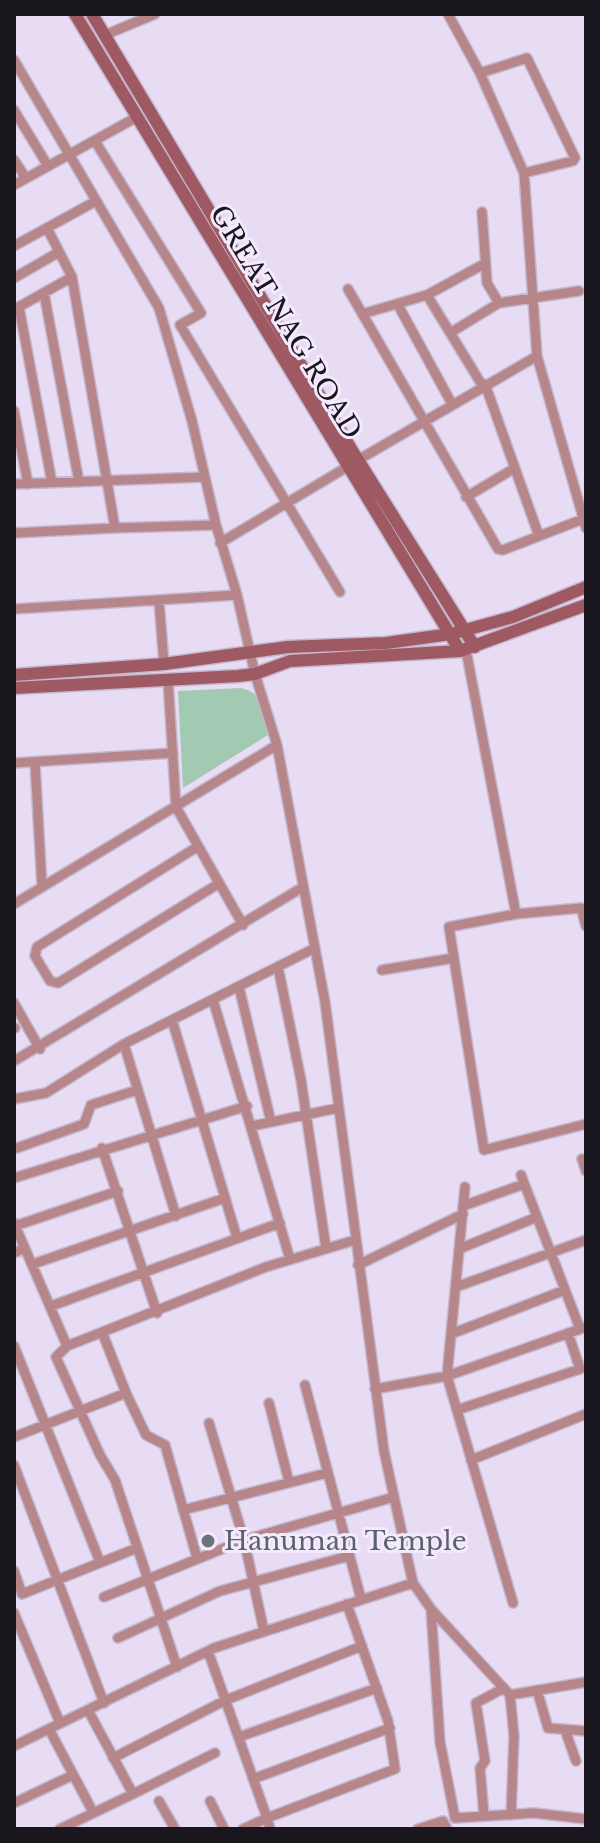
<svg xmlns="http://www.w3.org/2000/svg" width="600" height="1843" viewBox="0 0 600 1843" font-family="'Libre Baskerville',serif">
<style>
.green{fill:#a2c9b2}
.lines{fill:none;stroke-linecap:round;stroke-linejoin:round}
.street-casing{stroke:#c3b8ce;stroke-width:12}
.secondary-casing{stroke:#c3b8ce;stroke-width:15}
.street{stroke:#b7868b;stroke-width:9}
.secondary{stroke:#9e5962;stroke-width:12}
.worship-dot{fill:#6b7280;stroke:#f4eafe;stroke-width:3}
.labels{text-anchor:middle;stroke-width:6;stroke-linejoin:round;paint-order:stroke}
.street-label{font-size:26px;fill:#1a161e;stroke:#f4eafe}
.worship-label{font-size:26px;fill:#5b616d;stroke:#f4eafe;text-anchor:start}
</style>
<rect width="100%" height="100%" fill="#e8dcf5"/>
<!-- green -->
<path class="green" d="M241,688C266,694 265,713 268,735L183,788L178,691Z"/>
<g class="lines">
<!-- street casing -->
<g class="street-casing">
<path id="street" d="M448,14L480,73L524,173L537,356L586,528
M105,35L155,14
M14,60L159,308L192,421L216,525L115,528L72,277L47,228
M480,73L527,58L575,158L573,161L524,173
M14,110L48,166
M95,141L201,313L180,325L340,592
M14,160L26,178
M14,185L137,117
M482,212L487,283L499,303L579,291
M14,246L96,201
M14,278L59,252
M348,289L498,549L503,550L583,519
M44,293L79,482
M427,295L482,385
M398,305L452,404
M19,307L52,483
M15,309L72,277
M362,314L427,295L484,264
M450,333L499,303
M485,384L539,536
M14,411L28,484
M358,460L537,356
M14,484L205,477
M466,497L515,468
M14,533L115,528
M220,543L347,467
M237,595L255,674L277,745L325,1002L384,1451L410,1570L413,1583L431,1609L510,1695L586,1682
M159,601L164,664
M14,609L237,595L216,525
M466,650L516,914
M168,680L176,807L243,925
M14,763L173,753
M35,763L42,887
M197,847L37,947L35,956L50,981L58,983L218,884
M14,904L277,745
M586,926L581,908L516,914L449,927L484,1150L586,1124
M278,967L301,1080L326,1248
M382,970L454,958
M239,987L271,1122
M213,1000L290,1259
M14,1003L40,1049
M172,1020L237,1238
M14,1028H15
M124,1044L176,1216
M14,1061L303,887
M14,1099L46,1093L124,1044L315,948
M252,1126L338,1108
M17,1148L84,1124L91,1105L137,1090
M102,1148L157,1313
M582,1159L586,1171
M521,1175L580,1329
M14,1178L247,1106
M465,1187L447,1376L513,1603
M463,1206L524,1184
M14,1223L67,1346L266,1267L355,1240
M15,1226L118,1191
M459,1249L537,1217
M14,1253L25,1248
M33,1264L225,1198
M358,1265L463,1214
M456,1287L586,1240
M51,1306L280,1223
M102,1332L126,1393
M451,1334L565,1290
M14,1346L100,1562
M67,1346L56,1357L100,1455L115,1480L177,1667
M305,1385L361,1599
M375,1389L447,1376L586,1327
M269,1403L289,1482
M457,1410L580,1369L568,1333
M209,1423L244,1540L264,1631
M14,1437L126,1393L146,1435L165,1445L197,1558
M471,1460L586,1414
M14,1465L104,1703
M183,1510L327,1473
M14,1571L22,1594L137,1548
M104,1597L244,1540L394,1497
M431,1609L440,1742L455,1818L534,1813L586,1819
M14,1613L60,1723
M118,1638L220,1591L349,1556
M208,1651L267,1818L395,1769L388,1721L347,1604
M537,1690L548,1728L586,1731
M510,1695L514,1736L511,1815
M49,1729L93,1812
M565,1730L576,1761
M239,1737L377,1688
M14,1746L214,1648L413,1583
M113,1758L226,1700L362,1646
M253,1779L390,1728
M133,1794L215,1753
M159,1801L175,1829
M210,1801L224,1829
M14,1803L73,1775
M484,1816L480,1768L485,1761L476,1703L504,1688
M60,1829L133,1794L88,1710
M243,1829L267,1818L270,1829
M418,1829L443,1821L447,1829"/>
</g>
<!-- secondary casing -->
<g class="secondary-casing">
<path id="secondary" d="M75,14L460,651
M92,14L353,452L475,647
M14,675L164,664L288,647L386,643L451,634L513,617L586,587
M14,688L238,676L255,674L290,661L460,651L586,605"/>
</g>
<!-- street -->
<use href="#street" class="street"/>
<!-- secondary -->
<use href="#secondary" class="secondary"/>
</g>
<!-- markers -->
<circle class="worship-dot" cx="208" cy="1541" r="8"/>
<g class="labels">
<!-- street labels -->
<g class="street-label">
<text transform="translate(286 322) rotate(59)" y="9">GREAT NAG ROAD</text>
</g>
<!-- worship labels -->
<g class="worship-label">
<text x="224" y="1550">Hanuman Temple</text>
</g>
</g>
<!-- border -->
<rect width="600" height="1843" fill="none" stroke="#1a161e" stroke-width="32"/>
</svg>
